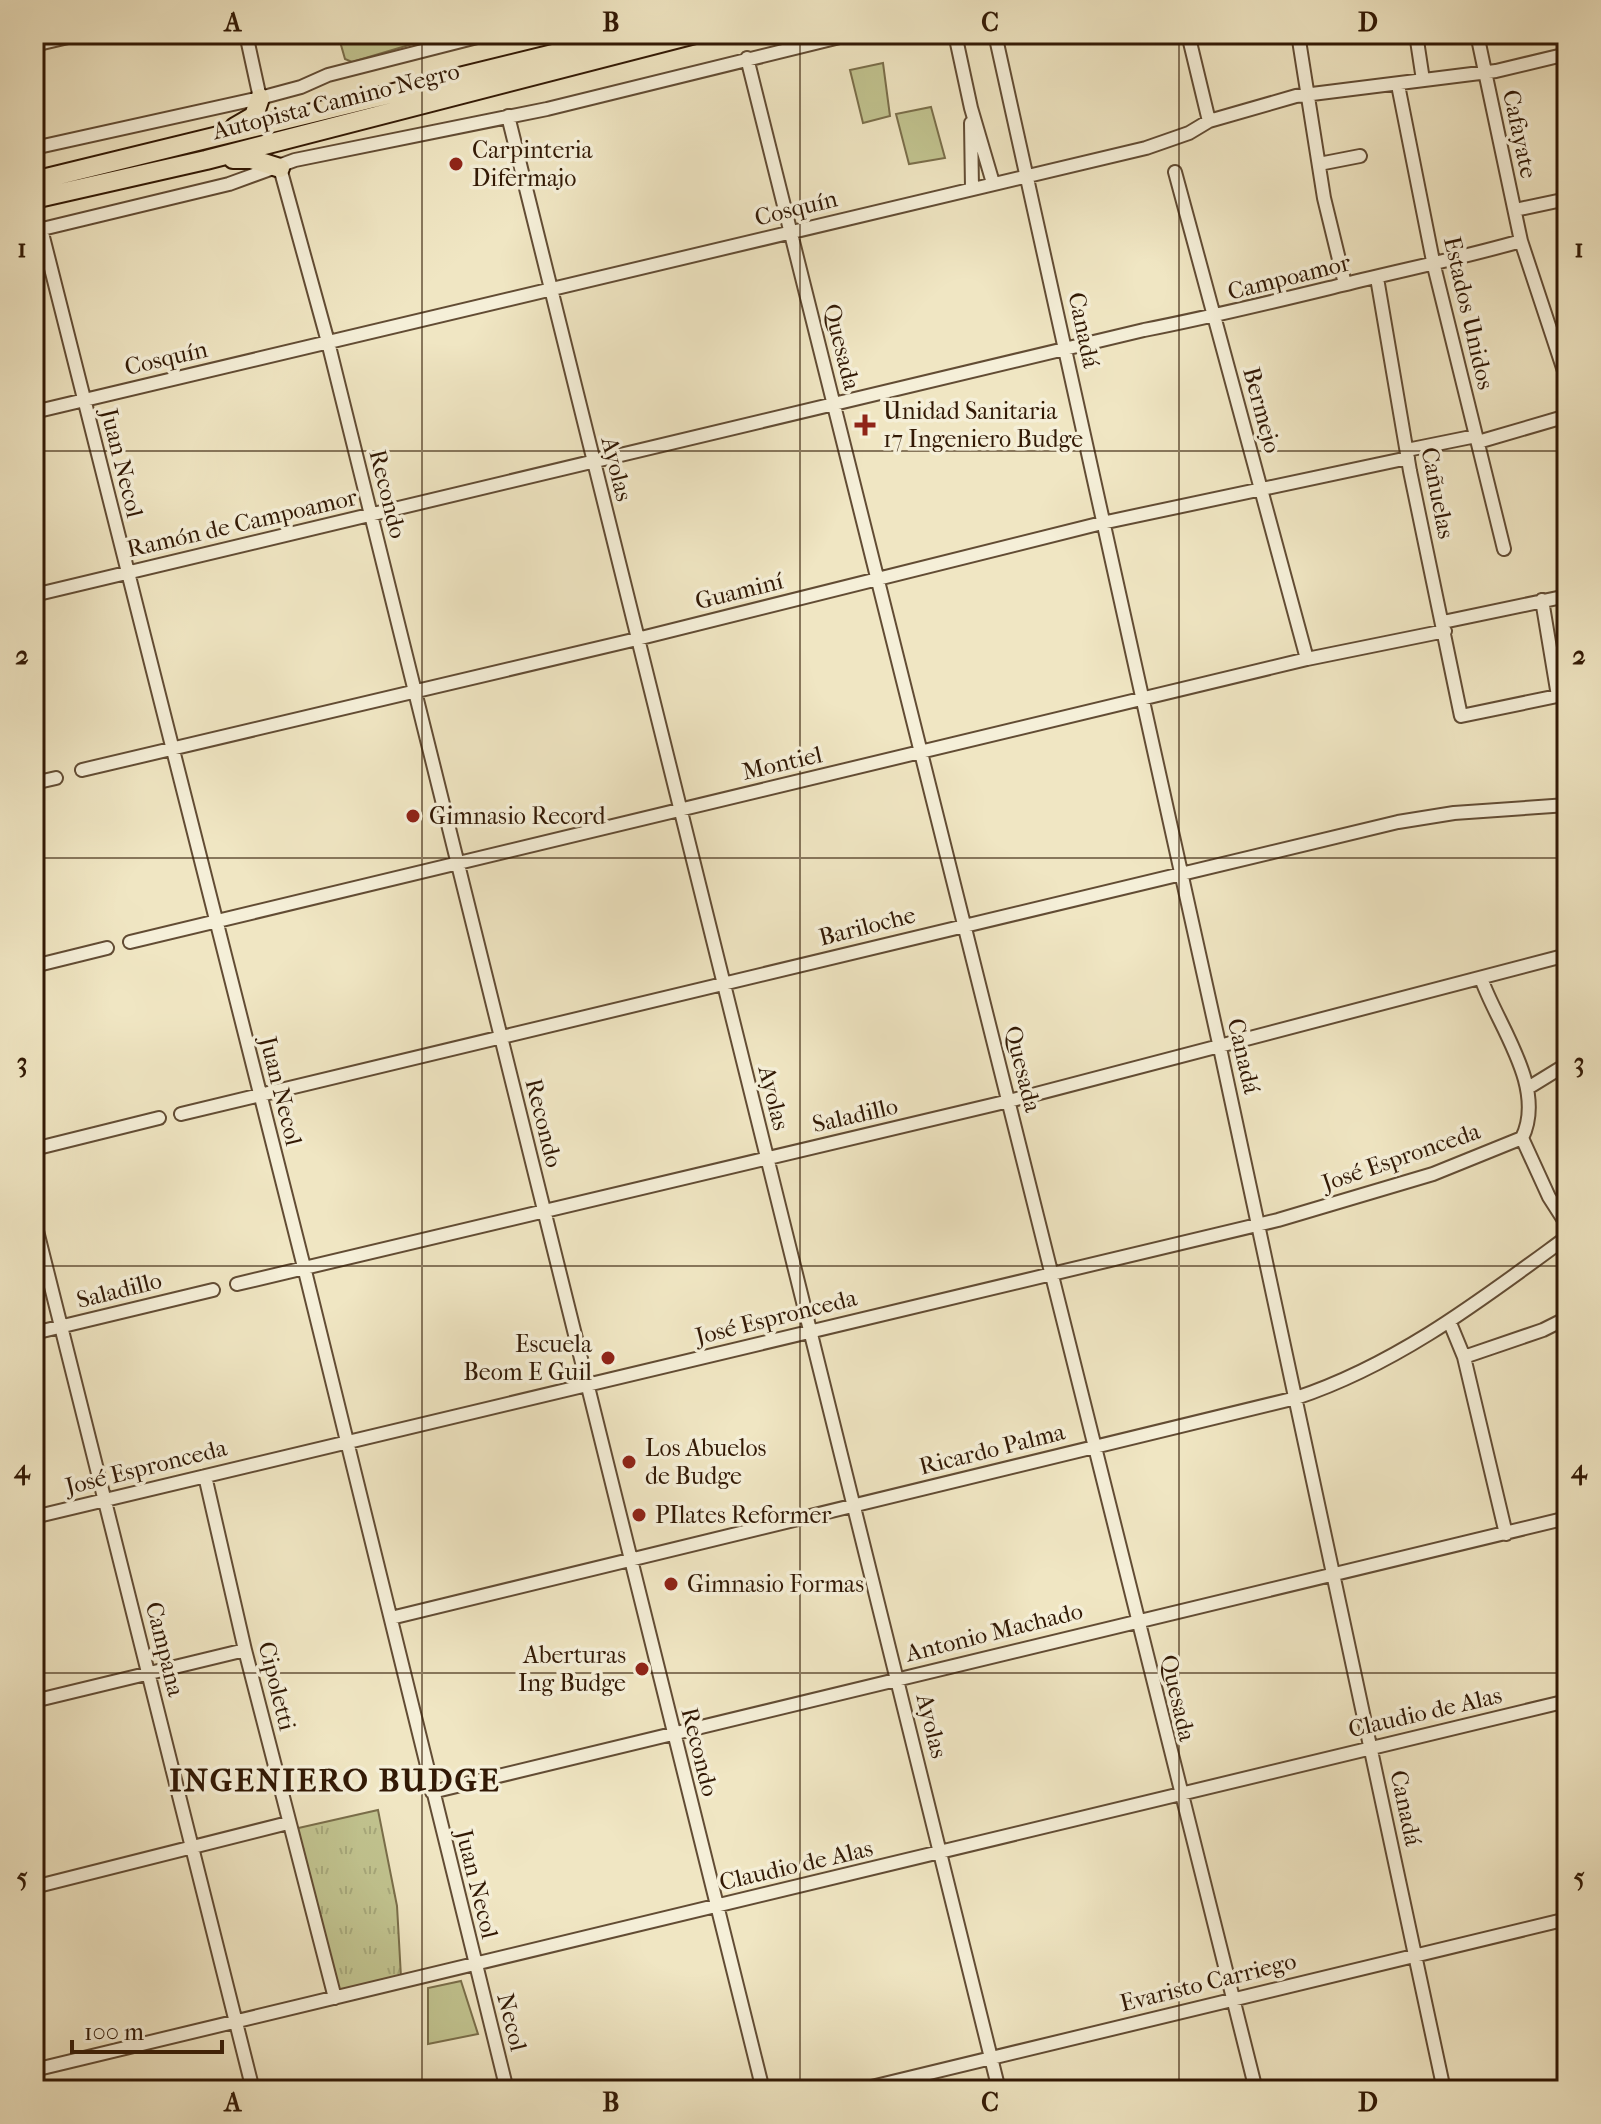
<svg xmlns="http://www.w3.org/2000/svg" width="1601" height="2124" viewBox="0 0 1601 2124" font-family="'IM FELL French Canon',serif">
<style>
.grass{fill:#c1c38f;stroke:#7a6e4a;stroke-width:2}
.park{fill:url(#park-tufts);stroke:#7a6e4a;stroke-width:2}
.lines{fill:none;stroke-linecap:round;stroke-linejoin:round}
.minor-casing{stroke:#624c34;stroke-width:16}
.highway-casing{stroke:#321905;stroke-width:22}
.minor{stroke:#f5efd8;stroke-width:12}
.highway{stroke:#f0e6c3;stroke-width:18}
.grid{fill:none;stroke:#321905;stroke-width:2;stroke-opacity:0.55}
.poi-dot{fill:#8f2418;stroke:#f5efd8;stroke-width:3}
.labels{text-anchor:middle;stroke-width:7;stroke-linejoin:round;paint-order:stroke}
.street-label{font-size:24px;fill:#321905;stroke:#f5efd8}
.poi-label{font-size:24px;fill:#321905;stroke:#f5efd8;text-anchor:start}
.district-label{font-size:32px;font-weight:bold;letter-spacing:2px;fill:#321905;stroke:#f5efd8}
.neatline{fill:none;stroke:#321905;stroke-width:3}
.grid-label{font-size:26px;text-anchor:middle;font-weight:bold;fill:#321905}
</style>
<defs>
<pattern id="park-tufts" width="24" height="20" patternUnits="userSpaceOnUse" patternTransform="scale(2)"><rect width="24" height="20" fill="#c1c38f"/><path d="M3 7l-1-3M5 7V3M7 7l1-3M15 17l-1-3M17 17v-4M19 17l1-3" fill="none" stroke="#a6a77a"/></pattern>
</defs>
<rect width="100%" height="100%" fill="#f0e6c3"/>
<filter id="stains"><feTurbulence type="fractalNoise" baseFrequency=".0025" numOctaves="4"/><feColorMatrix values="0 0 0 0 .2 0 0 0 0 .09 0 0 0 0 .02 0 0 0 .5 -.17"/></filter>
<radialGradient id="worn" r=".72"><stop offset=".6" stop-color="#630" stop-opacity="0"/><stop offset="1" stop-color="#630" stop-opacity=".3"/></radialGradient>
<!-- grass -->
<path class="grass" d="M341,34H446L352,62L345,59L339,38Z
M883,63L890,116L863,123L850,70Z
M931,107L945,158L909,164L896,114Z
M461,1981L478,2034L428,2044V1988Z"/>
<!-- park -->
<path class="park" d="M378,1810L397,1906L401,1977L338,1993L294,1829Z"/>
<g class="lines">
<!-- minor casing -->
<g class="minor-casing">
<path id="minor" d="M246,34L260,98
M955,34L971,108L993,183
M995,34L1220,1048L1444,2090
M1188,34L1209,121
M1298,34L1324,198L1345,284
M1416,34L1423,80
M1477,34L1521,241L1567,380
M34,45L81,34
M747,58C913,736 1084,1413 1256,2090
M1398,85L1434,266L1504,549
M508,116L999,2090
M971,123L972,188
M34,148L260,98L301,87L328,75L489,34
M1319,164L1360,156
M280,168L328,342L763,2090
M1175,172L1307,659
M1515,210L1567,199
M41,229L304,1267L507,2090
M34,231L229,184L295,160L547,109L852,34
M1377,278L1410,471L1461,716L1567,694
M34,412L1146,148L1189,133L1209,121L1296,96L1496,71L1567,54
M1478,442L1567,416
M1407,450L1476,436
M34,595L1144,330C1211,317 1276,301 1342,285C1402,270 1462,258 1521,241
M1542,600L1558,696
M1443,622L1567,596
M82,770L637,639L1102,523L1408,458
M34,783L56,778
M130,942L1307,659L1445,631
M34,966L107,948
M1481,978C1497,1025 1547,1087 1522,1138L1549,1197L1567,1225
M1528,1088L1567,1064
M181,1114L1398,822L1454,813L1567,805
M34,1149L159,1118
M34,1219L253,2090
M237,1284L1009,1101L1567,955
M1450,1323L1464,1357L1506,1534
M34,1333L213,1290
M1464,1357L1543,1330L1567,1318
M205,1476L245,1650L335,1998
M34,1517L1278,1220L1433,1174L1522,1138
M391,1618L1296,1398C1398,1364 1481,1300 1567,1237
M34,1701L245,1650
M432,1792L1567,1518
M34,1887L288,1823
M34,2070L1567,1701
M859,2090L1567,1919"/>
</g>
<!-- highway casing -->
<g class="highway-casing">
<path id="highway" d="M235,127L254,116L260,98
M233,159H251L280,168
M34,181L635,34
M34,199L206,160L695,34"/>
</g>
<!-- minor -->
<use href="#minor" class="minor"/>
<!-- highway -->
<use href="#highway" class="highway"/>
</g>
<!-- grid -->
<path class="grid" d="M422,34V2090M800,34V2090M1179,34V2090M34,451H1567M34,858H1567M34,1266H1567M34,1673H1567"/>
<!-- markers -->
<g class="poi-dot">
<circle cx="456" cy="164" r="8"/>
<path d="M861 413h8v8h8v8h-8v8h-8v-8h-8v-8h8z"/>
<circle cx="413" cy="816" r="8"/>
<circle cx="608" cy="1358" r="8"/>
<circle cx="629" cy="1462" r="8"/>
<circle cx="639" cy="1515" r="8"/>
<circle cx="671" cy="1584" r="8"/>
<circle cx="642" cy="1669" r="8"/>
</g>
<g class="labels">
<!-- street labels -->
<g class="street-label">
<text transform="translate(336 101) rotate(-14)" y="8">Autopista Camino Negro</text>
<text transform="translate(1520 134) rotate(78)" y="8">Cafayate</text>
<text transform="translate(796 208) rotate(-14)" y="8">Cosquín</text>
<text transform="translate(1289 277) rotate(-14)" y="8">Campoamor</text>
<text transform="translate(1469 313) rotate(77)" y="8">Estados Unidos</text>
<text transform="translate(1084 330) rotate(78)" y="8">Canadá</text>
<text transform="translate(842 347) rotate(76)" y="8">Quesada</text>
<text transform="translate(166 358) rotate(-13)" y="8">Cosquín</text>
<text transform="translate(1262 410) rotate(75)" y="8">Bermejo</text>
<text transform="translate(122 463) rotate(76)" y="8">Juan Necol</text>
<text transform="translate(617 469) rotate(76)" y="8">Ayolas</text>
<text transform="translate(1438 493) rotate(79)" y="8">Cañuelas</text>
<text transform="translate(388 494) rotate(76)" y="8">Recondo</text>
<text transform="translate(242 523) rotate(-13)" y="8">Ramón de Campoamor</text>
<text transform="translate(739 591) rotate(-14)" y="8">Guaminí</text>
<text transform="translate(782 763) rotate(-13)" y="8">Montiel</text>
<text transform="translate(867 926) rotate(-14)" y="8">Bariloche</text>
<text transform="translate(1244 1056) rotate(77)" y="8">Canadá</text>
<text transform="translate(1023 1069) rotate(76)" y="8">Quesada</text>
<text transform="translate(281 1091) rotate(76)" y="8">Juan Necol</text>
<text transform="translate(774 1098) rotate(76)" y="8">Ayolas</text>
<text transform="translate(855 1115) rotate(-13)" y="8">Saladillo</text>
<text transform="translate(544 1123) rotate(76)" y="8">Recondo</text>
<text transform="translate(1401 1157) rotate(-19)" y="8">José Espronceda</text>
<text transform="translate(119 1290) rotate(-14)" y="8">Saladillo</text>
<text transform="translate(776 1317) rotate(-14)" y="8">José Espronceda</text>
<text transform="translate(992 1449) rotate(-14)" y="8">Ricardo Palma</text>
<text transform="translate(146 1467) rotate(-14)" y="8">José Espronceda</text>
<text transform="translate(994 1632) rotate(-14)" y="8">Antonio Machado</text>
<text transform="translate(165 1649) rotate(76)" y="8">Campana</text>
<text transform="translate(277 1686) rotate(76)" y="8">Cipoletti</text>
<text transform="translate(1178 1698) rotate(77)" y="8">Quesada</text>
<text transform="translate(1425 1712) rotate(-13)" y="8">Claudio de Alas</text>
<text transform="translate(932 1726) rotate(76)" y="8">Ayolas</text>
<text transform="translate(700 1752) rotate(76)" y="8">Recondo</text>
<text transform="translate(1406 1808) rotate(78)" y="8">Canadá</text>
<text transform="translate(796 1865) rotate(-13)" y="8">Claudio de Alas</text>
<text transform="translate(477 1884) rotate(76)" y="8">Juan Necol</text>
<text transform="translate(1208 1982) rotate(-14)" y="8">Evaristo Carriego</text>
<text transform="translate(512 2022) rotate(76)" y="8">Necol</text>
</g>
<!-- poi labels -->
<g class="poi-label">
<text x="472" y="158">Carpinteria<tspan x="472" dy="28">Difermajo</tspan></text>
<text x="883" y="419">Unidad Sanitaria<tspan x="883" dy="28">17 Ingeniero Budge</tspan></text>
<text x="429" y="824">Gimnasio Record</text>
<text x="592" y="1352" text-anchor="end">Escuela<tspan x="592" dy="28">Beom E Guil</tspan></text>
<text x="645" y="1456">Los Abuelos<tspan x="645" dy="28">de Budge</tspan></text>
<text x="655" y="1523">PIlates Reformer</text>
<text x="687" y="1592">Gimnasio Formas</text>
<text x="626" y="1663" text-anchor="end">Aberturas<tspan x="626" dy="28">Ing Budge</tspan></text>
</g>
<!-- district labels -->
<g class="district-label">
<text x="335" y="1791">INGENIERO BUDGE</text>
</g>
</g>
<!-- margin -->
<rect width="1601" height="2124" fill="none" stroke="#f0e6c3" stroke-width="88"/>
<!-- scale -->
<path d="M72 2040v12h150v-12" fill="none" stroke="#321905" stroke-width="4"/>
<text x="84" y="2040" font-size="24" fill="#321905" stroke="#f5efd8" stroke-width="6" paint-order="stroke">100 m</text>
<rect x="44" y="44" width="1513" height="2036" class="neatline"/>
<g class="grid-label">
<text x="233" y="31">A</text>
<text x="611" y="31">B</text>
<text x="990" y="31">C</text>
<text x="1368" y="31">D</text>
<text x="22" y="257">1</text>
<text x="1579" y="257">1</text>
<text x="22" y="664">2</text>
<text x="1579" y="664">2</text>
<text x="22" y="1071">3</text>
<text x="1579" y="1071">3</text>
<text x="22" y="1478">4</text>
<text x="1579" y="1478">4</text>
<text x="22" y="1886">5</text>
<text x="1579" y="1886">5</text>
<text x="233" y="2111">A</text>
<text x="611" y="2111">B</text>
<text x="990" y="2111">C</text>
<text x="1368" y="2111">D</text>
</g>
<rect width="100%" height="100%" filter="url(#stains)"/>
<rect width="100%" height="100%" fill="url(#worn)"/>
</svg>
